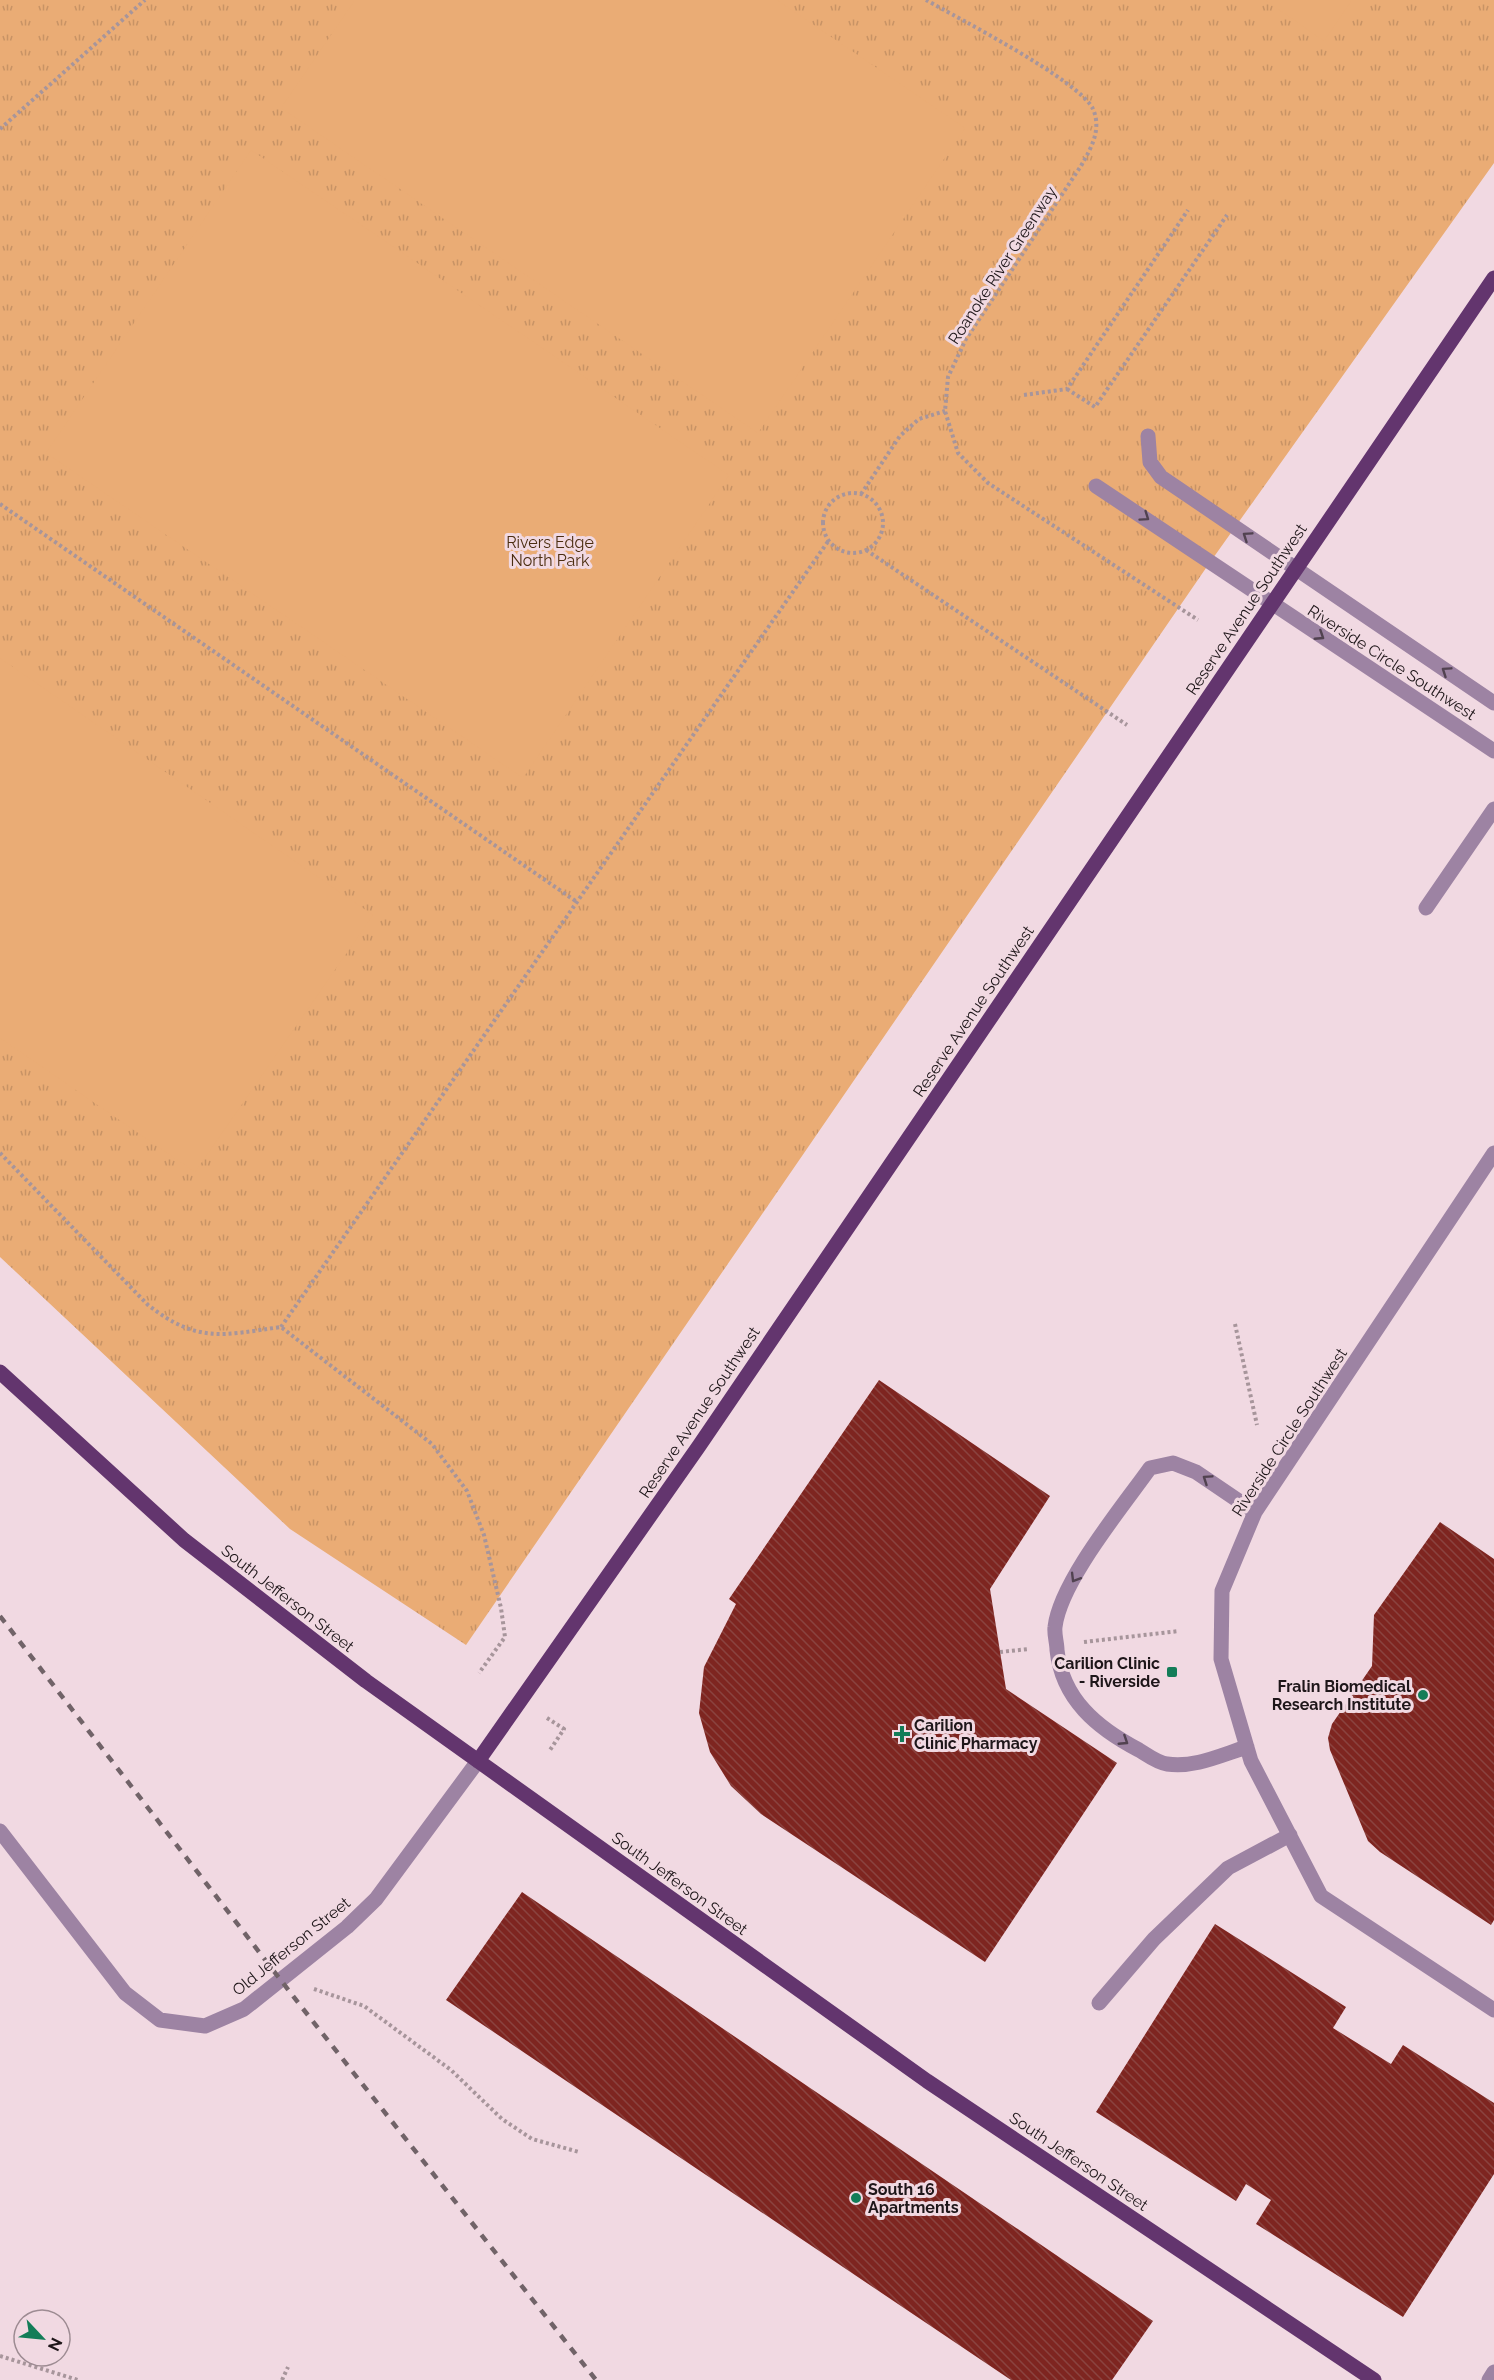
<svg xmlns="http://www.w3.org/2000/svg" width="1494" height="2380" viewBox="0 0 1494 2380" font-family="Raleway,sans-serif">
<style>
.grass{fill:url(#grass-tufts)}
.pitch{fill:#eaac75}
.building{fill:url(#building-back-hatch)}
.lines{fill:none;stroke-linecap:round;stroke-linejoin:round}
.path{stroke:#a7959b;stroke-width:4;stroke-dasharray:3 3;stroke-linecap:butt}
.minor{stroke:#9d83a3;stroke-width:15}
.major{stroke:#63356e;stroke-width:15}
.rail{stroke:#716368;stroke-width:4.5;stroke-dasharray:8 8;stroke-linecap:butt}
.oneway{stroke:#514250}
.poi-dot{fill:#137d58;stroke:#f1d9e2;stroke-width:2}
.labels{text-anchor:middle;stroke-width:6;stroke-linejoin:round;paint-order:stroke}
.street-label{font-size:16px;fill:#1e1619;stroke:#f1d9e2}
.park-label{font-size:16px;fill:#4b2d10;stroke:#f1d9e2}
.poi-label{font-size:16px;font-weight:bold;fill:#1e1619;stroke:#f1d9e2;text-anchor:end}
</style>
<defs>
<pattern id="grass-tufts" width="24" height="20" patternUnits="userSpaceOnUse" patternTransform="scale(1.5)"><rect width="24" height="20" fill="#eaac75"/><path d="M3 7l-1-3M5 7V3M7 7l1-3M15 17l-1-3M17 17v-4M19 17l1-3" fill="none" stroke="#c89365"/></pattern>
<pattern id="building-back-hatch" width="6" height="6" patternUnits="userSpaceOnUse" patternTransform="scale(1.5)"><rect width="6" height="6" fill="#7e2520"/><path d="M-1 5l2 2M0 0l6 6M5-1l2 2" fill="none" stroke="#8a433f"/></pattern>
</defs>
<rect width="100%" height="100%" fill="#f1d9e2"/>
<!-- grass -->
<path class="grass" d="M0,0H1494V163L1206,568L466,1645L290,1529L0,1257Z"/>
<!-- pitch -->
<path class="pitch" d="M355,0H777L965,128L758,433L281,108Z
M1265,0H1352L1324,41Z
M251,150L729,475L523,778L46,453Z
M0,658L373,915L195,1172L0,1038Z"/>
<!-- building -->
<path class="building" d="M879,1380L1050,1496L990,1589L1006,1689L1117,1763L985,1962L761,1814L731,1786L710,1752L699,1713L704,1667L736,1604L729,1599Z
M1440,1522L1494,1559V1920L1491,1925L1380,1852L1368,1841L1330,1750L1328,1738L1332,1724L1372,1666L1374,1615Z
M522,1892L1153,2321L1112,2380H1011L446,2000Z
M1215,1924L1346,2007L1333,2028L1391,2064L1403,2045L1494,2103V2174L1403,2317L1256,2224L1271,2200L1246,2184L1236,2201L1096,2112Z"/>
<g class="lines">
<!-- path -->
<path class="path" d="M926,0C958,18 1080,81 1093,109C1102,130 1091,148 1081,166L966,339L948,377L945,411L958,453L988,483L1198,620
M0,129L145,0
M1067,389L1095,407L1227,215
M1024,395L1067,389L1188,210
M823 523a30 30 0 1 1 60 0a30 30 0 1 1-60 0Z
M861,494L900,436L919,419L945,411
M0,504L577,902
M866,550L1127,725
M0,1153L148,1305C198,1344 223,1335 281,1327L432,1444L467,1491L484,1535L501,1608L505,1637L479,1673
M1235,1324L1257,1425
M281,1327L829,540
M1084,1642L1179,1631
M1000,1652L1029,1649
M547,1718L564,1729L550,1750
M314,1989L364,2006L451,2070L502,2119L532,2139L579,2152
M0,2356L78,2380
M282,2380L288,2367"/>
<!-- minor -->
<path class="minor" d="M1148,436L1150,462L1161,477L1494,703
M1096,486L1494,751
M1426,908L1494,809
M1494,1153L1255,1512L1222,1591L1221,1659L1251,1761L1321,1896L1494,2010
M1247,1747C1221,1755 1195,1768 1167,1764C1158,1763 1147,1755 1139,1750C1097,1728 1062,1699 1057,1650C1057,1643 1054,1634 1055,1627C1060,1582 1123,1506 1150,1468L1173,1463L1196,1472L1255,1512
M0,1831L125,1993L160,2020L205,2026L244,2009L347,1927L376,1899L478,1761
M1099,2003L1154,1939L1228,1868L1290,1835
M1489,2380L1494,2372"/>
<!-- major -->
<path class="major" d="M0,1372L184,1540L366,1681L927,2081L1374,2380
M478,1761L699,1446L1494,278"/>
<!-- rail -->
<path class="rail" d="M0,1616L300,2005L596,2380"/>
</g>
<!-- one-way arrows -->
<defs><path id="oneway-chevron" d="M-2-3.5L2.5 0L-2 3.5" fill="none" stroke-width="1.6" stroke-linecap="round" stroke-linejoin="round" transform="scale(1.5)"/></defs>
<g class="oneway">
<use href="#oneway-chevron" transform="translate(1145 517) rotate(35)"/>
<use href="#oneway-chevron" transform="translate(1247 536) rotate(-146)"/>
<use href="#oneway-chevron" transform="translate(1320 636) rotate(33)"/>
<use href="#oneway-chevron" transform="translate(1446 671) rotate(-146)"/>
<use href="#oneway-chevron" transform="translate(1207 1479) rotate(-146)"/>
<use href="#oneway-chevron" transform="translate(1075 1578) rotate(121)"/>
<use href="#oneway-chevron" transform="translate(1124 1741) rotate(33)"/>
</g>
<!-- markers -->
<g class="poi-dot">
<rect x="1166" y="1666" width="12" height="12" rx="3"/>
<circle cx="1423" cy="1695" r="6"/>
<path d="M899 1725h6v6h6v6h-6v6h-6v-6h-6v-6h6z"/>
<circle cx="856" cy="2198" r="6"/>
</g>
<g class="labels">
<!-- street labels -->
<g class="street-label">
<text transform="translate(1002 265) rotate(-57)" y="6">Roanoke River Greenway</text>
<text transform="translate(1246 609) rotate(-56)" y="6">Reserve Avenue Southwest</text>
<text transform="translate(1392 662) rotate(33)" y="6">Riverside Circle Southwest</text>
<text transform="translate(973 1011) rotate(-56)" y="6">Reserve Avenue Southwest</text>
<text transform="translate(699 1412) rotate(-56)" y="6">Reserve Avenue Southwest</text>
<text transform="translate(1289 1432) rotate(-57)" y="6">Riverside Circle Southwest</text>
<text transform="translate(288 1598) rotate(38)" y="6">South Jefferson Street</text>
<text transform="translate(680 1883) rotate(36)" y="6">South Jefferson Street</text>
<text transform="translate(291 1946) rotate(-39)" y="6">Old Jefferson Street</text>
<text transform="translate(1079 2161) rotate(34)" y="6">South Jefferson Street</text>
</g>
<!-- park labels -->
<g class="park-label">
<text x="550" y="548">Rivers Edge<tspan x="550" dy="18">North Park</tspan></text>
</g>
<!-- poi labels -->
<g class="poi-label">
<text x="1160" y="1669">Carilion Clinic<tspan x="1160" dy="18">- Riverside</tspan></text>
<text x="1411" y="1692">Fralin Biomedical<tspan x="1411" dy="18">Research Institute</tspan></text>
<text x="914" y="1731" text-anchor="start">Carilion<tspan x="914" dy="18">Clinic Pharmacy</tspan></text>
<text x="868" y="2195" text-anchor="start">South 16<tspan x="868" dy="18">Apartments</tspan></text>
</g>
</g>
<!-- north arrow -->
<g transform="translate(42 2338) rotate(116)"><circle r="28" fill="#f1d9e2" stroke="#9d8b92" stroke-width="1.5"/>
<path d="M0-4.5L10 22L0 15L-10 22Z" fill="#137d58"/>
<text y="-9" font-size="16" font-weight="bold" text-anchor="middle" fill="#1e1619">N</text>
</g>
</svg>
